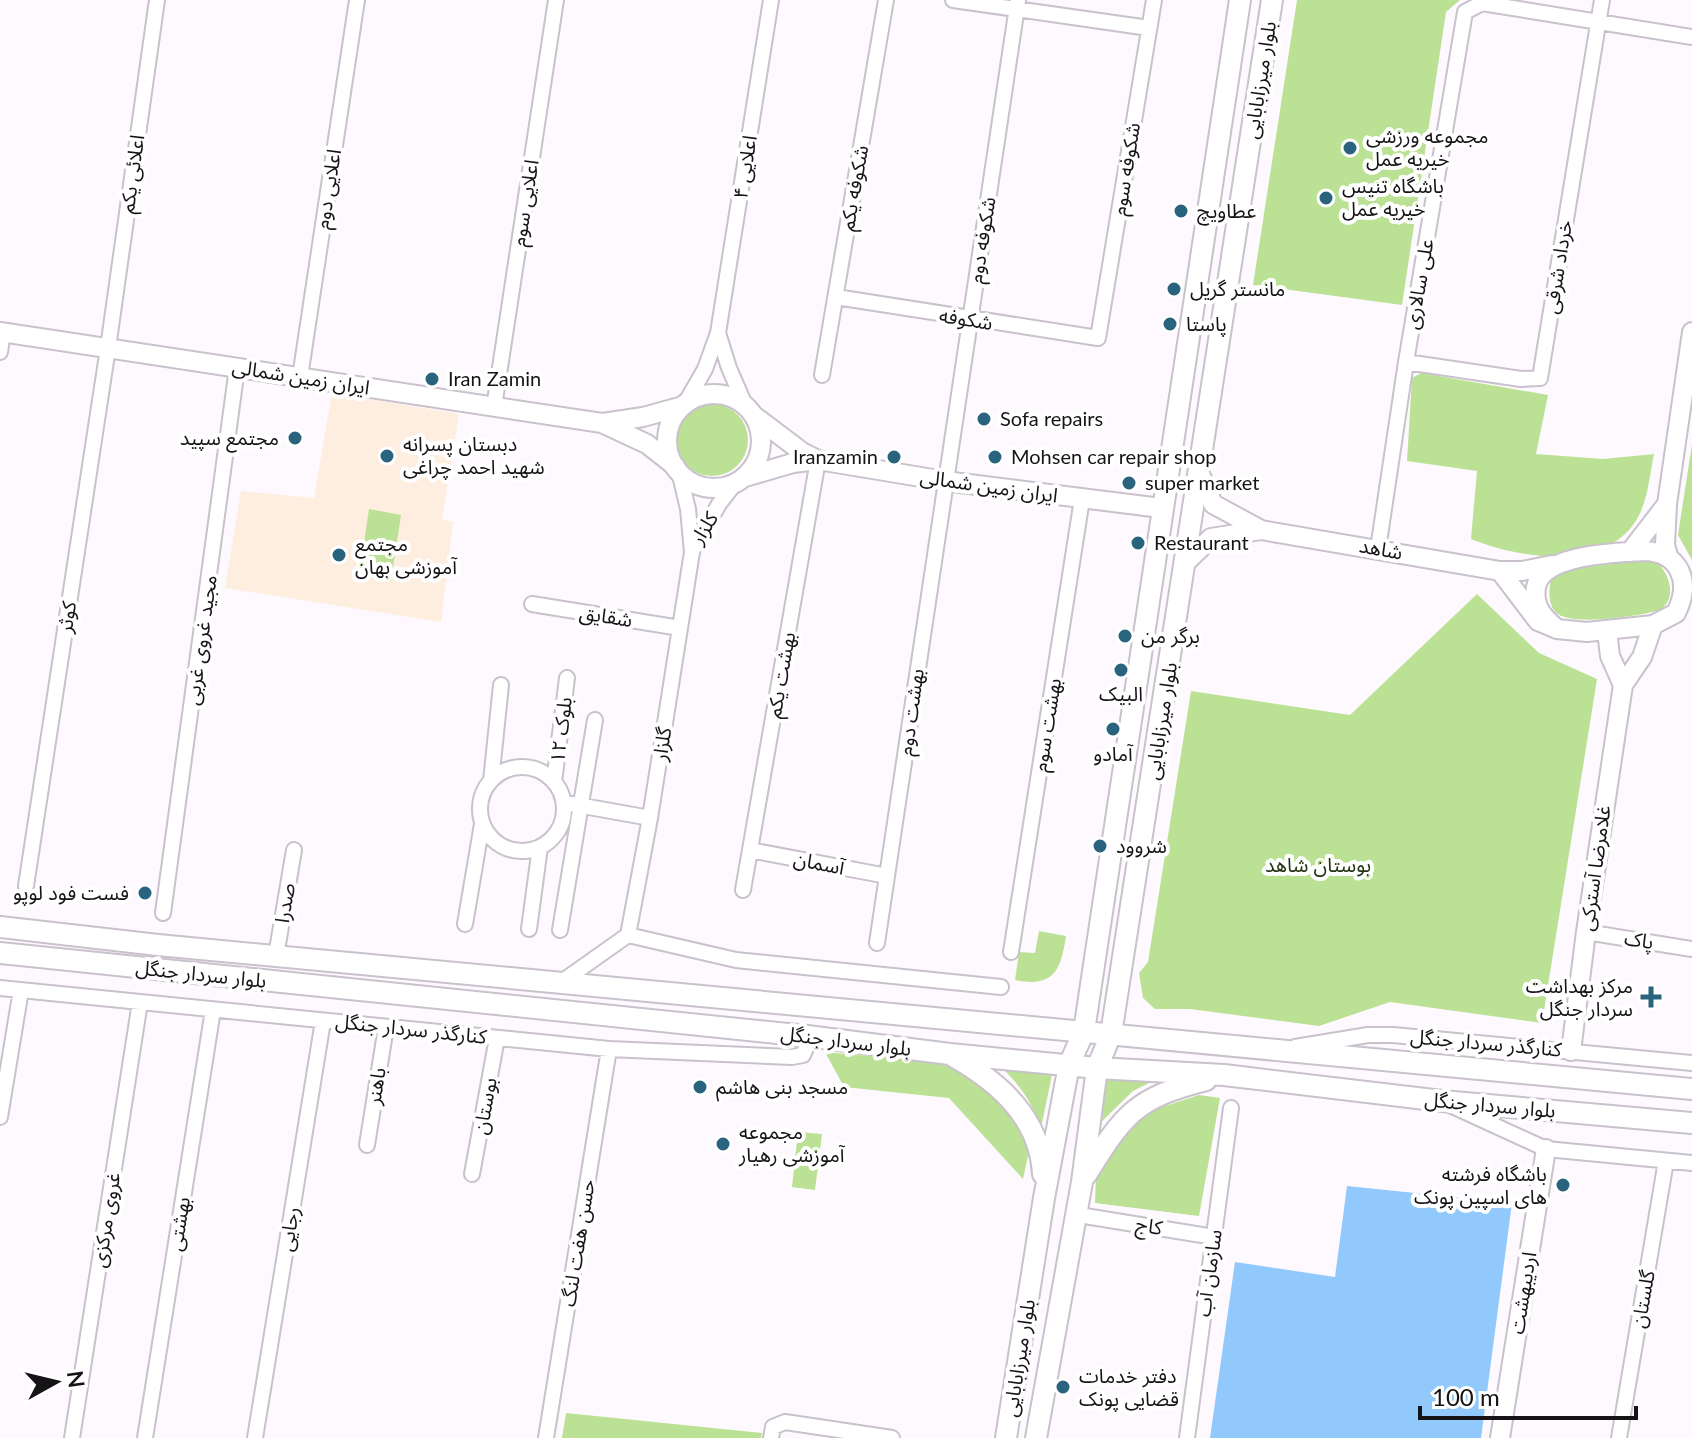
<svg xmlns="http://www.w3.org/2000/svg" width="1692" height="1438" viewBox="0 0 1692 1438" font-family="Lato,'Noto Sans Arabic',sans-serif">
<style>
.education{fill:#fdeee0}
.green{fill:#bbe194}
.water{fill:#92c9fd}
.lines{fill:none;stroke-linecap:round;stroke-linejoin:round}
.minor-casing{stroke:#c9c1cb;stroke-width:18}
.tertiary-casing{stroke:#c9c1cb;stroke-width:22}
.secondary-casing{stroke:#c9c1cb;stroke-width:24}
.minor{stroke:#fff;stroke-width:14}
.tertiary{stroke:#fff;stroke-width:18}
.secondary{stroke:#fff;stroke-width:20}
.poi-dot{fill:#2a637d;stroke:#fff;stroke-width:3}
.labels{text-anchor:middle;stroke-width:8;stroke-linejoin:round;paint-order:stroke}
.street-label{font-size:20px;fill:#161316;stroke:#fff}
.poi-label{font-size:20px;fill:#161316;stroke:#fff;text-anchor:start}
.park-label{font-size:20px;fill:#243412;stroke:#fff}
</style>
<rect width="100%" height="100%" fill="#fef9ff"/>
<!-- education -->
<path class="education" d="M332,393L459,414L442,519L453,522L441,622L225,588L241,491L314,498Z"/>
<!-- green -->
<path class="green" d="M1297,0H1460L1446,12L1402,305L1253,285Z
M1421,373L1548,395L1536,454L1603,459L1654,454C1649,478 1648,505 1633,525C1599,571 1517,558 1471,539L1477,471L1407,461L1412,378Z
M676 440a36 36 0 1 1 72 0a36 36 0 1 1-72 0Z
M1692,444V560L1678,535Z
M369,509L401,515L391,581L359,576Z
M1646,560L1659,564C1670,577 1677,598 1660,610C1640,616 1574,626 1558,614C1547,606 1549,590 1551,578L1561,570Z
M1477,594L1539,653L1597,679L1542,1023L1390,1002L1319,1026L1190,1009H1155L1143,998L1139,973L1148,962L1191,691L1350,715Z
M1039,931L1066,936C1061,970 1054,988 1015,980L1019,952L1035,953Z
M825,1052L950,1063L989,1089L1009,1112L1029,1151L1023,1179L949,1098L844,1087Z
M1000,1066L1052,1075L1041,1128C1032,1102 1020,1085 1000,1066Z
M1101,1076L1155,1080L1133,1091L1095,1128Z
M1199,1095L1220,1098L1199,1216L1095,1203L1096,1176L1124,1134L1144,1117L1162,1107Z
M798,1132L822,1134L815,1190L792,1187Z
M566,1413L762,1433L761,1438H562Z"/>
<!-- water -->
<path class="water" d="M1347,1186L1512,1203L1481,1438H1210L1235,1262L1335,1277Z"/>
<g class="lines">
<!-- minor casing -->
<g class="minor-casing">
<path id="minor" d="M953,0L1149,28
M836,297L1098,338L1154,0
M718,333L729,368L745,405
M0,352L3,332
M1406,362L1521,379L1540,378L1602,0
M822,375L886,0
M300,377L357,0
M686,402L705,369L718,333L771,0
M494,407L556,0
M1378,549L1406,362L1465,12L1482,3L1692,37
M692,551L719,504L736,482
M532,604L680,628
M480 809a42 42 0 1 1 84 0a42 42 0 1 1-84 0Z
M491,781L501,685
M554,782L567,678
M572,804L650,818
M750,850L887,876
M26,886L108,348L157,0
M743,890L818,460
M163,913L237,368
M465,924L482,824
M529,929L540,847
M560,930L595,720
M1586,932L1692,949
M628,935L650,818L692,552L688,509L679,471
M877,943L1018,0
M1011,952L1082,499
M276,956L294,850
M560,983L628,935L736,960L1001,987
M0,988L609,1049L792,1057L803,1055L807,1046V1036
M1295,1047L1368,1035H1393L1692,1063
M1450,1105L1546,1149L1692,1163
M0,1117L21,990
M367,1145L386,1027
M472,1174L497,1038
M1085,1216L1214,1237
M72,1438L140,1002
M145,1438L213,1010
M255,1438L323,1021
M546,1438L609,1049
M771,1438L773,1427L785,1422L892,1438
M1187,1438L1231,1108
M1619,1438L1666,1161"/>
</g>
<!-- tertiary casing -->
<g class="tertiary-casing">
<path id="tertiary" d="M0,332L602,423L647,444L675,466
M667 441a47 47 0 1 1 94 0a47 47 0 1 1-94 0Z
M753,415L802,452L818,460L945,481L1161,508
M603,423L643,417L683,406
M1200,474L1213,504L1261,530
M745,477L793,463L818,460
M1630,552L1667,504
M1668,556L1665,545L1667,504L1692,332
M1186,562L1211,538L1261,530L1500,571H1522L1552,565
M1500,571L1538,621L1557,629L1587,632L1653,625L1676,613C1692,582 1680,552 1644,551C1616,553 1542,554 1536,587C1533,607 1543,617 1557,629
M1607,631L1610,656L1623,685
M1571,1051L1586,932L1623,685L1642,657L1653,625
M1500,1438L1546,1149"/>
</g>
<!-- secondary casing -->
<g class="secondary-casing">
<path id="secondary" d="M0,927L158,945L1692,1089
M0,953L807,1036L950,1054L1097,1068L1224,1075L1442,1101L1692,1123
M953,1056C999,1082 1040,1118 1043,1174
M1086,1175C1124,1114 1135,1098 1206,1080
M1006,1438L1044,1198L1069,1065L1084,1031L1240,0
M1036,1438L1082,1182L1097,1068L1111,1034L1272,0"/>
</g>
<!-- minor -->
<use href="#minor" class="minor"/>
<!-- tertiary -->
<use href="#tertiary" class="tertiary"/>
<!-- secondary -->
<use href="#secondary" class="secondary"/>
</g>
<!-- markers -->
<g class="poi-dot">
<circle cx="1350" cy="148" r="8"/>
<circle cx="1326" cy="198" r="8"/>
<circle cx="1181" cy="211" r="8"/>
<circle cx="1174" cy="289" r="8"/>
<circle cx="1170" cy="324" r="8"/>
<circle cx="432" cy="379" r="8"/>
<circle cx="984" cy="419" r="8"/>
<circle cx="295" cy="438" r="8"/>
<circle cx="387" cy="456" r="8"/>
<circle cx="894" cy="457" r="8"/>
<circle cx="995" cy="457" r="8"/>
<circle cx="1129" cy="483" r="8"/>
<circle cx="1138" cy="543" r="8"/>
<circle cx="339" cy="555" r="8"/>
<circle cx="1125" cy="636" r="8"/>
<circle cx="1121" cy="670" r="8"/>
<circle cx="1113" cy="729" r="8"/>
<circle cx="1100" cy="846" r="8"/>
<circle cx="145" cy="893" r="8"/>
<path d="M1647 985h8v8h8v8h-8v8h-8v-8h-8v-8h8z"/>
<circle cx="700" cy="1087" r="8"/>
<circle cx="723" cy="1144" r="8"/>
<circle cx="1563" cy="1185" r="8"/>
<circle cx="1063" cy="1387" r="8"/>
</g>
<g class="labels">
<!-- street labels -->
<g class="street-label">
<text transform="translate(1260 80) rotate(-81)" y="7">بلوار میرزابابایی</text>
<text transform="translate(745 167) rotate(-81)" y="7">اعلایی ۴</text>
<text transform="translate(1126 169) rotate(-81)" y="7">شکوفه سوم</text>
<text transform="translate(132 174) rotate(-82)" y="7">اعلائی یکم</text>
<text transform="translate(854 188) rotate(-80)" y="7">شکوفه یکم</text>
<text transform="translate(328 189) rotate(-81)" y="7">اعلایی دوم</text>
<text transform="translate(525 203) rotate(-81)" y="7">اعلایی سوم</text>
<text transform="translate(982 240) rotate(-81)" y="7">شکوفه دوم</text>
<text transform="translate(1558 267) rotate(-81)" y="7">خرداد شرقی</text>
<text transform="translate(1419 284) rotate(-80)" y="7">علی سالاری</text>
<text transform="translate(966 319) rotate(9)" y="7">شکوفه</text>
<text transform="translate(301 377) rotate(9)" y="7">ایران زمین شمالی</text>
<text transform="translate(989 486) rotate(8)" y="7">ایران زمین شمالی</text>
<text transform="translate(704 528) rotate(-58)" y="7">کلزار</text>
<text transform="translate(1381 549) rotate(10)" y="7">شاهد</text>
<text transform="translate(606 616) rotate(9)" y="7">شقایق</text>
<text transform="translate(67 617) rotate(-81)" y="7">کوثر</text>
<text transform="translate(201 640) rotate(-82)" y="7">مجید غروی غربی</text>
<text transform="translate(781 675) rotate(-80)" y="7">بهشت یکم</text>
<text transform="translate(911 712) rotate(-82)" y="7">بهشت دوم</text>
<text transform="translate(1161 721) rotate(-81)" y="7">بلوار میرزابابایی</text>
<text transform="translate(1047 725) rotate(-81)" y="7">بهشت سوم</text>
<text transform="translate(561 730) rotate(-83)" y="7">بلوک ۱۲</text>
<text transform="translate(662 744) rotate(-81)" y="7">گلزار</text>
<text transform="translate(819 863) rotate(11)" y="7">آسمان</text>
<text transform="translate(1595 868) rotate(-82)" y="7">غلامرضا آسترکی</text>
<text transform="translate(285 903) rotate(-81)" y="7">صدرا</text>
<text transform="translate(1639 940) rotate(9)" y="7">پاک</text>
<text transform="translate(201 974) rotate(6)" y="7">بلوار سردار جنگل</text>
<text transform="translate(411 1029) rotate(6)" y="7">کنارگذر سردار جنگل</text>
<text transform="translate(846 1041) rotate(7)" y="7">بلوار سردار جنگل</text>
<text transform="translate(1486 1043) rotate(5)" y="7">کنارگذر سردار جنگل</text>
<text transform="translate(376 1086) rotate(-81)" y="7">باهنر</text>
<text transform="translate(1490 1105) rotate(5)" y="7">بلوار سردار جنگل</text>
<text transform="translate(485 1106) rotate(-80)" y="7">بوستان</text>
<text transform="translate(106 1220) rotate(-81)" y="7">غروی مرکزی</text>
<text transform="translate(179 1224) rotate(-81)" y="7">بهشتی</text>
<text transform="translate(1149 1226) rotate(9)" y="7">کاج</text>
<text transform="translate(289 1229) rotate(-81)" y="7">رجایی</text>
<text transform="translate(578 1243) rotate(-81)" y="7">حسن هفت لنگ</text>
<text transform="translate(1209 1273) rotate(-82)" y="7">سازمان آب</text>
<text transform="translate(1523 1293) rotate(-81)" y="7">اردیبهشت</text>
<text transform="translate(1643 1299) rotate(-80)" y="7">گلستان</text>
<text transform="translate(1019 1358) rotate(-81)" y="7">بلوار میرزابابایی</text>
</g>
<!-- poi labels -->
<g class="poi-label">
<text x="1366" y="143">مجموعه ورزشی<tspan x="1366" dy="23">خیریه عمل</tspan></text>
<text x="1342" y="193">باشگاه تنیس<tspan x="1342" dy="23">خیریه عمل</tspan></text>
<text x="1197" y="218">عطاویچ</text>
<text x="1190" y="296">مانستر گریل</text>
<text x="1186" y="331">پاستا</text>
<text x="448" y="386">Iran Zamin</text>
<text x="1000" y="426">Sofa repairs</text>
<text x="279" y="445" text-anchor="end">مجتمع سپید</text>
<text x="403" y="451">دبستان پسرانه<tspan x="403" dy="23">شهید احمد چراغی</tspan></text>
<text x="878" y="464" text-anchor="end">Iranzamin</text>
<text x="1011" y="464">Mohsen car repair shop</text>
<text x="1145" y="490">super market</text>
<text x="1154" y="550">Restaurant</text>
<text x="355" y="551">مجتمع<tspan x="355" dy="23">آموزشی بهان</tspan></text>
<text x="1141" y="643">برگر من</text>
<text x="1121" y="701" text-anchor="middle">البیک</text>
<text x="1113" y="761" text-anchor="middle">آمادو</text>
<text x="1116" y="853">شروود</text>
<text x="129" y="900" text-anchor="end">فست فود لوپو</text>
<text x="1633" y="993" text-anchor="end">مرکز بهداشت<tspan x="1633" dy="23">سردار جنگل</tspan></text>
<text x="716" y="1094">مسجد بنی هاشم</text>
<text x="739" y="1139">مجموعه<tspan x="739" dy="23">آموزشی رهیار</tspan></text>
<text x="1547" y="1181" text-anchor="end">باشگاه فرشته<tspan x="1547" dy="23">های اسپین پونک</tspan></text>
<text x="1079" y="1383">دفتر خدمات<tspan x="1079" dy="23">قضایی پونک</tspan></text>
</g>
<!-- park labels -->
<g class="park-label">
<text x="1318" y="872">بوستان شاهد</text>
</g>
</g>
<!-- north arrow -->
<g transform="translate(56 1382) rotate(82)" stroke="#ffffff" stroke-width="6" paint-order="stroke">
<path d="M0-6L14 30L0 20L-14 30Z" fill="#161316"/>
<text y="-12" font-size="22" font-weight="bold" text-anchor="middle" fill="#161316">N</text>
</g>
<!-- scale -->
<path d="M1420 1406v12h216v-12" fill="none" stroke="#161316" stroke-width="4"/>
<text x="1432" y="1406" font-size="24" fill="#161316" stroke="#ffffff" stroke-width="6" paint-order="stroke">100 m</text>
</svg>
